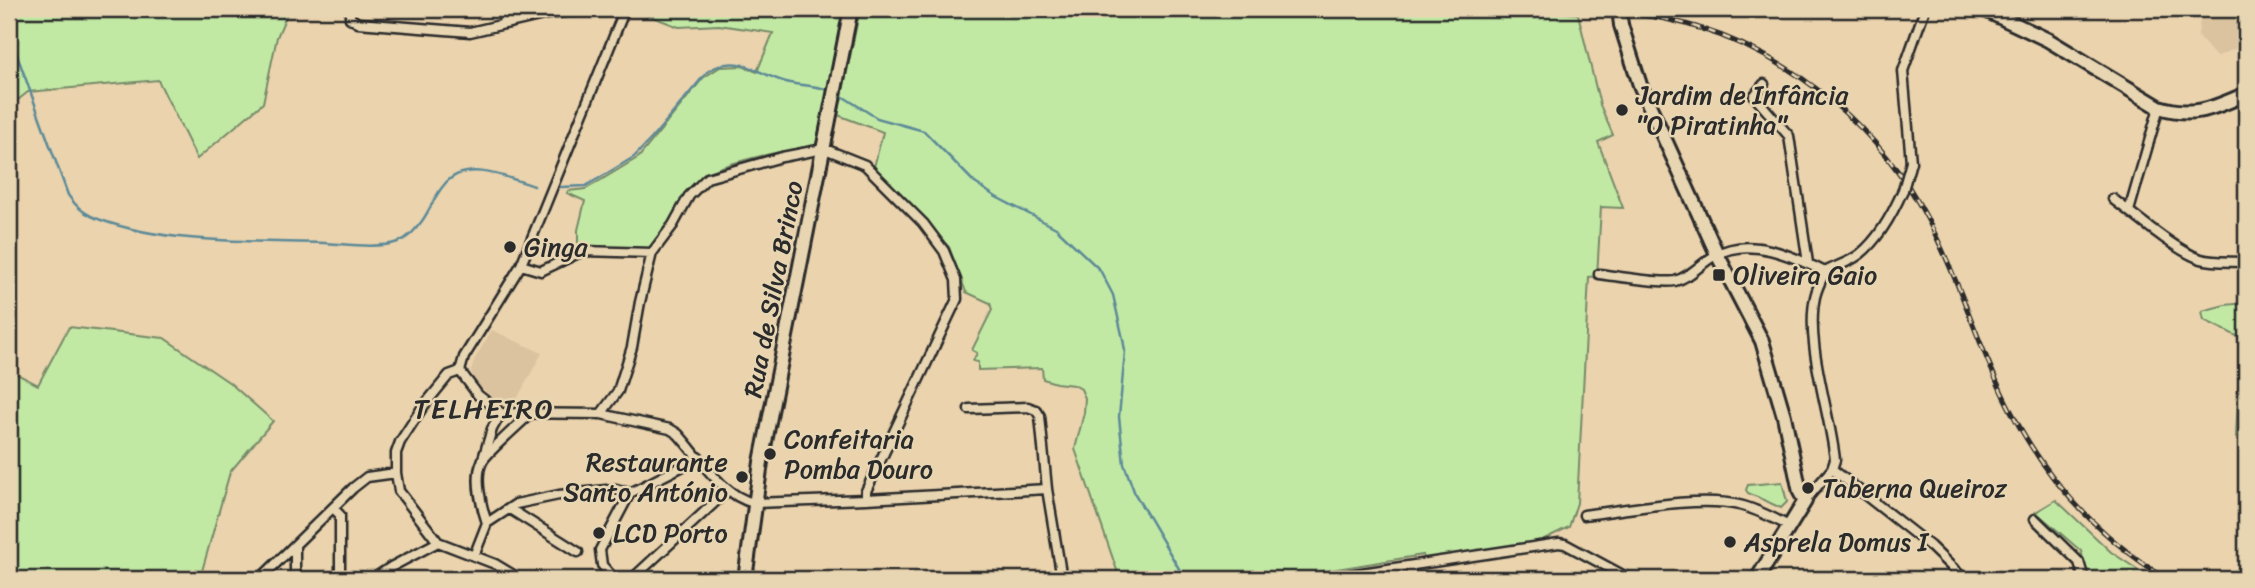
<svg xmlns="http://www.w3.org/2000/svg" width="2255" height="588" viewBox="0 0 2255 588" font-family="Sriracha,sans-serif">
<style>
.built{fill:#dbc39f}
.green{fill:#c2e9a4;stroke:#768a68;stroke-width:2}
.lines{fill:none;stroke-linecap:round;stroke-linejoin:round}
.stream{stroke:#5d8a98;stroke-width:2.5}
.street-casing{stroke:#2b2b2b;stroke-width:13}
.secondary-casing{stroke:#2b2b2b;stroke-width:18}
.street{stroke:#e8d6b3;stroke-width:8}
.secondary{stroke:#e8d6b3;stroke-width:12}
.rail-casing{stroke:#2b2b2b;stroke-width:5}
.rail{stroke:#e8d6b3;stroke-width:2.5;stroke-dasharray:8;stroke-linecap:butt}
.street-bridge-casing{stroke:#2b2b2b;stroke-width:13;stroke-linecap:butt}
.secondary-bridge-casing{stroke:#2b2b2b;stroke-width:18;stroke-linecap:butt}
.street-bridge{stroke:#e8d6b3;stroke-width:8}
.secondary-bridge{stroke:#e8d6b3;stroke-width:12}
.poi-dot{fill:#2b2b2b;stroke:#e8d6b3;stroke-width:2.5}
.labels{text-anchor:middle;stroke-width:5;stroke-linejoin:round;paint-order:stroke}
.poi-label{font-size:26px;fill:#2b2b2b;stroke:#e8d6b3;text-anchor:start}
.street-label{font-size:26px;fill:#2b2b2b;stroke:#e8d6b3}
.neighbourhood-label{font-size:28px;letter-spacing:2px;fill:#2b2b2b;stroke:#e8d6b3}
</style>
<rect width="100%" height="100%" fill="#ead3ad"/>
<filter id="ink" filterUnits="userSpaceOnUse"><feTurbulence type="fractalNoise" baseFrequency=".0143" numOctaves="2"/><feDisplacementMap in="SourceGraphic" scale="14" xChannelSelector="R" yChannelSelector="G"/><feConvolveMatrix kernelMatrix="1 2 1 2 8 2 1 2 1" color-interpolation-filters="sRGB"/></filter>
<g filter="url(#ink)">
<!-- built -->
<path class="built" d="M2194,9H2246V44L2216,57L2198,36L2200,19Z
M492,330L542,353L512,408H506L499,404L475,382L471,372L474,360Z"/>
<!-- green -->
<path class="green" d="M9,9H289L277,37L263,103L197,159L158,80L28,92L9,107Z
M631,9H845L816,145C791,150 717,162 701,178C680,198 669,227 651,250L591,248L578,250V230L585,201L567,193L568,191L586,189L639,157L703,78L720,67L742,66L757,72L773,33L719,25L679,27Z
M860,9H1522L1578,14L1600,105L1613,135L1598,142L1623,208L1601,207L1597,276L1589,277L1577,503L1569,527L1540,541L1424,559L1423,555L1276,579H1120L1075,449L1084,413L1085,398L1081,389L1074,385L1056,383L1043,379L1042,368L978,370V362L973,361L977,353L972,350L992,310L990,303L966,292L949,247L873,171L883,132L838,115Z
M2246,303V438L2236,437L2241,338L2204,320L2202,311L2225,305Z
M69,327L164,338L230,383L273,421L230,472L202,571L193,579H9V370L38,385Z
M1782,482L1787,502L1781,508L1748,493L1746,490L1748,485Z
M2056,500L2111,552L2152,579H2089L2081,551L2036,512Z"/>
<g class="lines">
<!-- stream -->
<path class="stream" d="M9,33L68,195C77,208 86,215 101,220C167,244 253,241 324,243C345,244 379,249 398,242C409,238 415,230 422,221C430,210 435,195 444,185C465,158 509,178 534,186
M842,96L877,118L924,131L975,183L996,197L1056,228L1100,270L1113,295L1123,339L1125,351L1119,417L1124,464L1135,494L1185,579
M561,187L586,186L634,157L652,138L707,72C740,50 759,77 790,83C803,86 815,85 828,90"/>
<!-- street casing -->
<g class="street-casing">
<path id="street" d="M350,9V18L358,23L470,32L548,14L588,9
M503,23L505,9
M1764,84L1754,96L1789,136L1808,263
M1911,162L1903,71L1925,9
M2113,199C2134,215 2178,252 2201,259C2215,263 2232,261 2246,262
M2129,211L2159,107
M521,265L541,271L583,251L652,253
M1599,274C1616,276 1660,284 1675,281C1691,277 1702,262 1716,255C1750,236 1793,256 1825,272
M460,371L464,357L521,265L625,9
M460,371L449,375L422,408L400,442L396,453V473L399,491L438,542L495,564L520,579
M460,371L478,395L501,413
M969,409L1028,407L1036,410L1040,416L1047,489L1061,573
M601,414L618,391L632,347L640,302L652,253L673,225L689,196L707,178L782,157L818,150L830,151L865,165L923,223L944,251L956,280L957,299L866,491V499
M482,462L492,429L501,413L601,414L670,429L678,434C700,458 722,496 754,503L866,499L1047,489
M1832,469L1930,546L1964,579
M1805,501L1832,469L1835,460C1830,411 1805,344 1815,297C1817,288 1821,280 1825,272C1836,266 1850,262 1860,254C1880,238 1893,213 1903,190
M333,508L340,515V579
M510,509L578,552
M1584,515C1626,510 1699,495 1739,505C1757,509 1773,518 1789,526
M2035,519L2079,562L2084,579
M487,523L516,504L559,495L616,489L630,493L699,458
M295,546V579
M474,556L487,523C482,508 474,478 482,462C486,453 521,423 530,414
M1410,566L1412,579
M260,579L353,488L367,477L396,473
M373,579L391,567L438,542
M614,579L602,565L600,550L630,493
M632,579L727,491
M1322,579L1559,543L1565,544L1630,579"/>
</g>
<!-- secondary casing -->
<g class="secondary-casing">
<path id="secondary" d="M1983,9L2048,40L2159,107C2195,118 2213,108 2246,94
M1621,25L1640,85L1717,254L1762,341L1784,416L1800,492L1805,501L1757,579
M745,579L761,462L851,9"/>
</g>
<!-- street -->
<use href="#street" class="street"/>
<!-- secondary -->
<use href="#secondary" class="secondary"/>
<!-- rail casing -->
<g class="rail-casing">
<path id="rail" d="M1582,9C1620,12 1659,15 1696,27C1795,57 1882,130 1929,222C1961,283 1979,350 2011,411C2047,481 2100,538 2167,579"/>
</g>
<!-- rail -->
<use href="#rail" class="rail"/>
<!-- street-bridge casing -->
<g class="street-bridge-casing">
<path id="street-bridge" d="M1903,190L1911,162"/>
</g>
<!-- secondary-bridge casing -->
<g class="secondary-bridge-casing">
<path id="secondary-bridge" d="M1619,9L1621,25"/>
</g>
<!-- street-bridge -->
<use href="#street-bridge" class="street-bridge"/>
<!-- secondary-bridge -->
<use href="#secondary-bridge" class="secondary-bridge"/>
</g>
</g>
<!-- markers -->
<g class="poi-dot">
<circle cx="1622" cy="110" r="7"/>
<circle cx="510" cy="247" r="7"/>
<rect x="1712" y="268" width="14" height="14" rx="3.5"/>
<circle cx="770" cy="454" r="7"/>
<circle cx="742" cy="477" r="7"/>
<circle cx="1808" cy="488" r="7"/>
<circle cx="599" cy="533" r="7"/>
<circle cx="1730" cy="542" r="7"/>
</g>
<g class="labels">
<!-- poi labels -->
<g class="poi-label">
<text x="1636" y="104">Jardim de Infância<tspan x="1636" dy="30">"O Piratinha"</tspan></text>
<text x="524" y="256">Ginga</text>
<text x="1733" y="284">Oliveira Gaio</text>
<text x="784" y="448">Confeitaria<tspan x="784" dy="30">Pomba Douro</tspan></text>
<text x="728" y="471" text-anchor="end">Restaurante<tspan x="728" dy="30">Santo António</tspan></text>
<text x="1822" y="497">Taberna Queiroz</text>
<text x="613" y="542">LCD Porto</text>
<text x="1744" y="551">Asprela Domus I</text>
</g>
<!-- street labels -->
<g class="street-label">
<text transform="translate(773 289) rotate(-79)" y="9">Rua de Silva Brinco</text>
</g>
<!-- neighbourhood labels -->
<g class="neighbourhood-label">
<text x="484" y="418">TELHEIRO</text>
</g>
</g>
<!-- margin -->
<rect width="2255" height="588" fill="none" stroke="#e8d6b3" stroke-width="35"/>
<rect x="18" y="18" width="2220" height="553" fill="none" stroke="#2b2b2b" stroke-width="2.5" filter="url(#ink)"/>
</svg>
